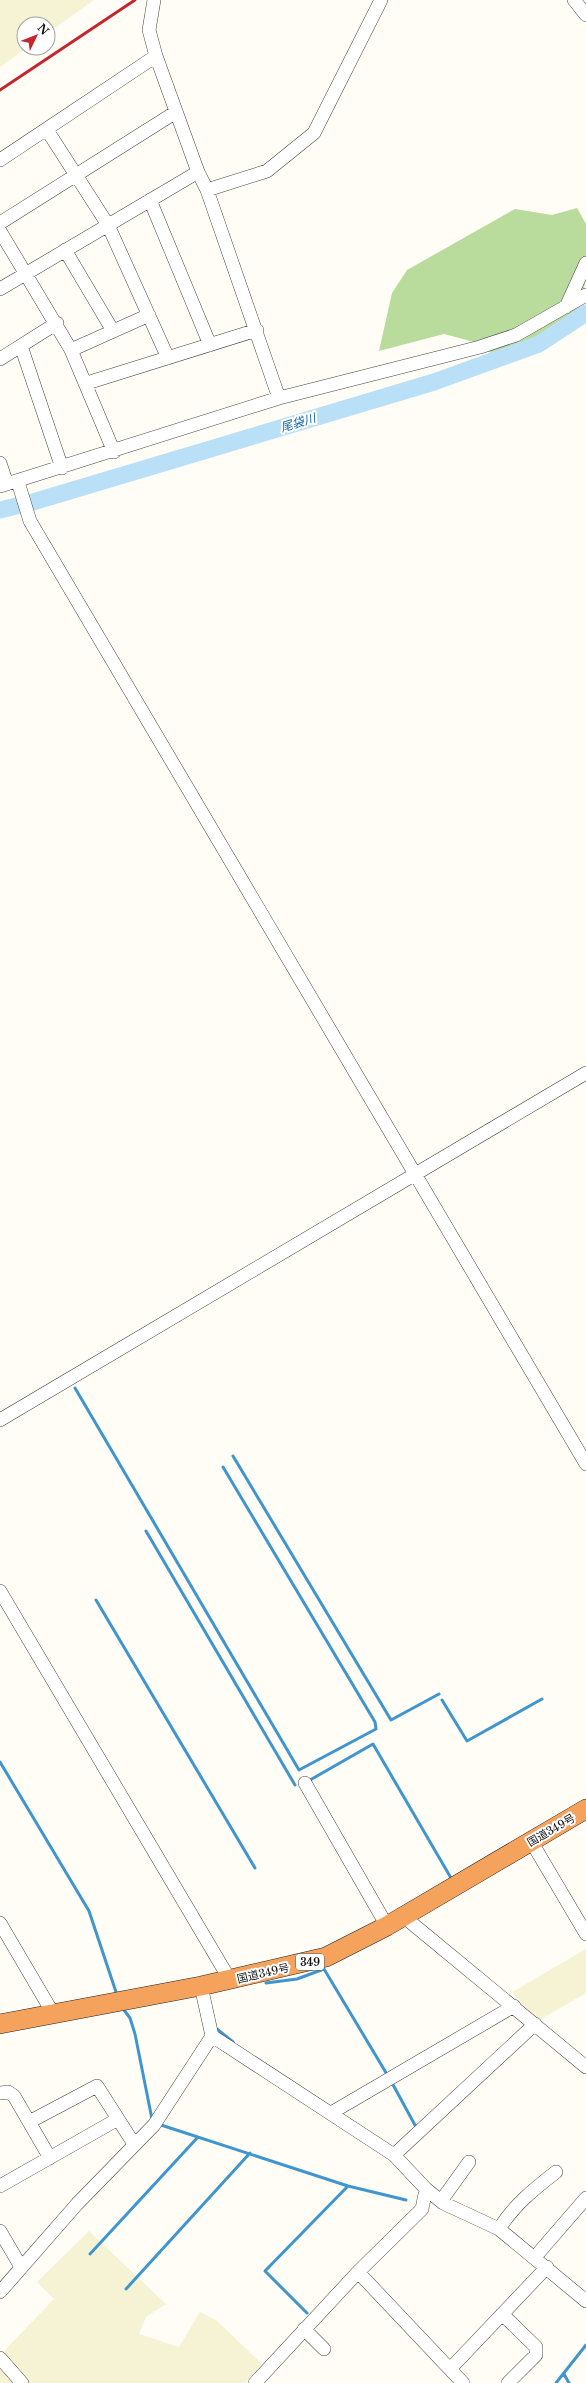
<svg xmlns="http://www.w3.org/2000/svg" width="586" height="2383" viewBox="0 0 586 2383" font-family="'Libre Baskerville','Noto Sans JP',serif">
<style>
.farmland{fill:#f6f3d4}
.forest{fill:#b9dc9c}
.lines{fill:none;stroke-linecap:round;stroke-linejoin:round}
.stream{stroke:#3f96cf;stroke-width:3}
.river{stroke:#b9e0f7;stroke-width:17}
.minor-casing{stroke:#444;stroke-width:14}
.highway-casing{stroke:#222;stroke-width:20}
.minor{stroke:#fff;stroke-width:13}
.highway{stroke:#f5a25d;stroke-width:19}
.rail{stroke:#c4262e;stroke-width:3}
.labels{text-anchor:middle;stroke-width:4;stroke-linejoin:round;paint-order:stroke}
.shield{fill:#fff;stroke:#585858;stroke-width:1}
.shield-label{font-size:10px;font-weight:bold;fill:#111}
.street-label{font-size:11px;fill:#111;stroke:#fff}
.water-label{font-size:12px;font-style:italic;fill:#1768a6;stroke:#fff}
</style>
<rect width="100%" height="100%" fill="#fffdf5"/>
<!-- farmland -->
<path class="farmland" d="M0,0H94L48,33V24H24V48H27L0,67Z
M586,1949V1993L538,2021L512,1992Z
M89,2231L166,2304L146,2317L139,2334L179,2347L200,2312L216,2320L262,2364L245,2383H27L1,2354L54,2299L37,2282Z
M0,2367L15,2383H0Z"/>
<!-- forest -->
<path class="forest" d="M577,208L586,224V279L580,306L563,331L539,349L518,360L497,357L474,342L444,334L379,351L392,293L407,270L515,209L552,215Z"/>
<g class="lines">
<!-- stream -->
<path class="stream" d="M75,1388L299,1770L376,1729L375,1722L223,1467
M233,1456L391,1720L439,1694
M146,1531L295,1785
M96,1600L255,1868
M442,1700L467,1741L542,1699
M0,1762L89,1911L116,1992
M310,1780L373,1744L451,1878
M266,1983L297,1979L324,1969L388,2076
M124,2010L130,2018L135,2034L152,2119
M217,2029L233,2042
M391,2081L416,2127
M161,2125L348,2186L406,2200
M90,2254L198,2137
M126,2289L250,2153
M307,2313L265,2271L348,2186
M564,2374L569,2383
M556,2383L586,2345"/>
<!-- river -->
<path class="river" d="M0,510L33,502L434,382L539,344L586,313"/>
<!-- minor casing -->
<g class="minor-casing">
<path id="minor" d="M154,0L149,30L156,56L198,172L207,190L279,398
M574,0L586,15
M47,130L108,225L168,358
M0,160L156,56
M207,190L267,171L314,133L381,0
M150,200L210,345
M0,223L176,112
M0,231L71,350L114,452
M65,250L113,331
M0,289L198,172
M566,307L586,263
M21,346L62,468
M71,350L149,315
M0,359L57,323
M87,383L257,330
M0,463L7,484
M18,482L30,521L586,1464
M0,486L279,398L480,347L516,335L586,295
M0,1420L586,1073
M0,1591L230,1980
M305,1783L387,1926
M531,1841L586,1934
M403,1916L586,2067
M0,1923L54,2015
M201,1986L212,2036L394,2155L426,2189L443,2203L499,2229L586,2301
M0,2093L8,2092L14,2096L50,2158
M331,2113L514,2006
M29,2122L97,2086L134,2144
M394,2155L535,2024
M0,2186L118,2119
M441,2201L469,2162
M499,2229C514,2205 534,2189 556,2172
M0,2231L21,2267
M535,2257L586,2198
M358,2272L463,2383
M0,2292L77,2204L154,2125L212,2036
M502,2314L536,2347V2355L508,2383
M304,2329L324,2349
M0,2358L22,2383
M450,2369L547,2267
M255,2383L358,2272L422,2209L426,2189"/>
</g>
<!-- highway casing -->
<g class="highway-casing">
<path id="highway" d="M0,2024L201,1986L326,1957L387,1926L586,1809"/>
</g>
<!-- minor -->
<use href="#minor" class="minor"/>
<!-- highway -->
<use href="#highway" class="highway"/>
<!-- rail -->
<path class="rail" d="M0,90L135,0"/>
</g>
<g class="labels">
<!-- shield labels -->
<rect class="shield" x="296" y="1954" width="28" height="16" rx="3"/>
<g class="shield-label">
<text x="310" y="1966">349</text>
</g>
<!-- street labels -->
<g class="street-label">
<text transform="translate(551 1830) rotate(-30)" y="4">国道349号</text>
<text transform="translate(263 1973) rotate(-13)" y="4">国道349号</text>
</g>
<!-- water labels -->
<g class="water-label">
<text transform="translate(298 423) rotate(-17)" y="4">尾袋川</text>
</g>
</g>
<!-- north arrow -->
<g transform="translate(36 36) rotate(47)"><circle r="19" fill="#ffffff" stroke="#a0a0a0"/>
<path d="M0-3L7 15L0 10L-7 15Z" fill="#c4262e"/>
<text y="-6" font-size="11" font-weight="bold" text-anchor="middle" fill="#111111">N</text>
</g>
</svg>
